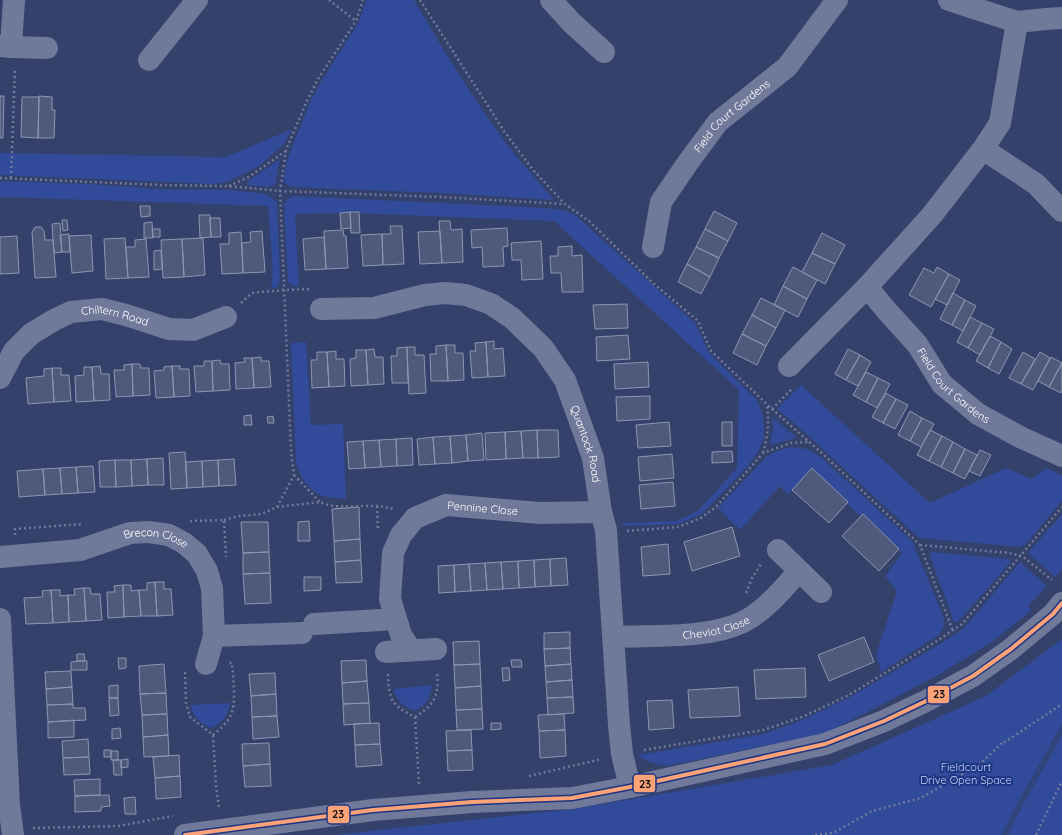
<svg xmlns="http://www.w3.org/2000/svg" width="1062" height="835" viewBox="0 0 1062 835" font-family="Quicksand,sans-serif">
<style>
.green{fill:#314b9a}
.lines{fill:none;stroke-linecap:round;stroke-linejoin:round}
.stream{stroke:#32447c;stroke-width:6}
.building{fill:#4e597b;stroke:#8e96af}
.path{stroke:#707999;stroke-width:2.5;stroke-dasharray:2 3;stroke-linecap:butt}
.minor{stroke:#707999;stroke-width:22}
.bus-1-casing{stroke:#1d3582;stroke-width:7}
.bus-1{stroke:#fea277;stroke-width:4}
.labels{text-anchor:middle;stroke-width:4;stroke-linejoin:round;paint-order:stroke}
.street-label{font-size:11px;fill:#fff;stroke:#1d3582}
.park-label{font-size:11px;fill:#c7d3f7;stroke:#1d3582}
.line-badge{stroke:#1d3582;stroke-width:1.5}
.pale-badge-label{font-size:11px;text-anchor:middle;font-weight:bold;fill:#111}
</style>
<rect width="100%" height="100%" fill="#34416b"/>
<!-- green -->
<path class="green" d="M366,0H414C445,53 478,107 516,156C528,171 542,185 554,200L440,193L290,187L283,181L287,160L310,102L322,80L359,22Z
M292,129L284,144L259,166L228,182L213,184L0,175V153L226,157Z
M280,159L275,185L269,187L247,185L248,181Z
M0,181L88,184L160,189L228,190L260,193L270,196L277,202L280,279L278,287L271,288L273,272L268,206L0,197Z
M293,196L544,208L563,210L574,214L695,323L709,353L757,400L762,412L764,425V438L758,452L749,465L702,514L677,524L623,526V523L676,521L698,511L737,468L739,390L554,221L353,213L295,214L299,286L295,287L288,282L284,207C285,201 287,198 293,196Z
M306,342L311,425L343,424L346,499C339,498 324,498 318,494C306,487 299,474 296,461L291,343Z
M801,385L930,503L1006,468L1032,479L1047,468L1062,476V501L1026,544L1021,547L919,538L802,430L777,409Z
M772,417L797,438L770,445L773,427Z
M791,447L808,449L822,458L912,541L942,613C945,622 945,627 939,635L881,672L876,655L897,591L885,576L902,553L809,470L788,495L780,486L740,530L718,508L766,457L777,451Z
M1062,514V569L1055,577L1028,553Z
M933,552L1008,559L1011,561L1009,564L958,622H954L930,556V553Z
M1020,562L1047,586L1028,606L1032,610L992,642L940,674L868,712L823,734L667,766C655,764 647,762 638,755L764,734L802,720L850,697L945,641L964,628Z
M1062,639V835H334L573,809L832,765L986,696Z
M432,685C430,700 427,704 415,711C402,705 398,702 393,689Z
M230,703C227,717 224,721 211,728C198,722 195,718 190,705Z"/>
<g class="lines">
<!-- stream -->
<path class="stream" d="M1005,835L1015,814L1062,729"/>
</g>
<!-- building -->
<path class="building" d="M0,96H4L3,138H0Z
M39,96L52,97V110H55L54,138H38Z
M22,97H39L38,138L21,137Z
M140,206H150V216L141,217Z
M714,211L737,223L728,241L705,229Z
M350,212L351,228L341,229L340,213Z
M350,212H359L360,233H351Z
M199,215H210L211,237L200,238Z
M210,218H220L221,237H211Z
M62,220H67L68,230L63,231Z
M439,221H450L451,230L462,229L463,262L442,263Z
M152,222L153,238H144V223Z
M60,223L62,252L54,253L52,224Z
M390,226H402L404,264L383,265L382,234H391Z
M35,227H41L44,231L45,240H53L56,277L35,278L32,232Z
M507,228L508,246L503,247L504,266L483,267L482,247L472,248L471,230Z
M152,229H160V237H153Z
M705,229L728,241L719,258L696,247Z
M343,230L344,236H346L348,268L326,269L324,231Z
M262,231L265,272L243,273L242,243L251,242L250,232Z
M440,231L442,263L420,264L418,232Z
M241,232L243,273L222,274L220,244H229V233Z
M822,233L845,245L835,264L812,253Z
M69,234L70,252H62L60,235Z
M382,234L383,265L363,266L361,235Z
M91,235L93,271L72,273L69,236Z
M17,236L19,273L0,274V237Z
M324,237L326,269L305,270L303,239Z
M125,238L128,278L106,279L104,239Z
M203,238L205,275L184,277L182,239Z
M146,239L149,277L128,278L126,247H135V240Z
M182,239L184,277L163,278L161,240Z
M541,241L543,279L522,280L521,260H512L511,243Z
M572,246V256L582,255L583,292H562L561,273H551L550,256H558V247Z
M696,247L719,258L710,277L687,264Z
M161,250L162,269L154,270V251Z
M812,253L835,264L825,284L802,272Z
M687,264L710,277L701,294L678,282Z
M793,267L817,280L807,299L783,286Z
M937,267L949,274L931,307L909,295L924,268L934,273Z
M949,274L960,280L947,305L935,299Z
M783,286L807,299L798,317L774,305Z
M953,293L965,300L952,325L940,319Z
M761,298L785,310L776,328L752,315Z
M965,300L976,306L963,331L952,325Z
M627,304L628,328L595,329L593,305Z
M752,315L776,328L766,346L742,334Z
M970,317L982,323L968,348L957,342Z
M982,323L994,329L980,355L968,348Z
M742,334L766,346L757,365L733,353Z
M628,335L630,359L597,361L596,337Z
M990,336L1001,342L988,368L976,361Z
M494,341V349L503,348L505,376L488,377L486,342Z
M486,342L488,377L472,378L470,351H476L475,343Z
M1001,342L1012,349L999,374L988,368Z
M446,345H455V353H463L464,380L448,381Z
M446,345L448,381H431L430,354H436V346Z
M407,347H415V355H424L426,393L409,394Z
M407,347L408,383H392L391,356H397V348Z
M374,349L375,357H383L384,384L368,385L366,350Z
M848,349L860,355L846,380L835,374Z
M356,350H366L368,385L351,386L350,359L356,358Z
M336,351V359H344L345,386L329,387L327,352Z
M317,352H327L329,387L312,388L311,360H317Z
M1023,352L1035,359L1021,384L1009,378Z
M1040,352L1050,358L1033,390L1021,384Z
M860,355L871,362L858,386L846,380Z
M261,357V361H269L271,387L254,388L252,358Z
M1051,357L1062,363L1049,387L1038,381Z
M244,358H252L254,388L236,389L235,363L245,362Z
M220,360L221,364H229L230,390L213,391L212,361Z
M204,361H212L213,391L196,392L194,366H204Z
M648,362L649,387L615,389L614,364Z
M1062,363V391L1061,393L1049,387Z
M132,364H140L141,368H149L150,395L133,396Z
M132,364L133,396L116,397L114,370H124V365Z
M100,366L101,374H109L110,400L94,401L92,367Z
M172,366H180V369H189L190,396L174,397Z
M172,366L174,397L156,398L154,371L164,370V367Z
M84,367H92L94,401L76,402L75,376L84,375Z
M52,368H61V375H69L71,401L54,402Z
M52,368L54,402L28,404L26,378L44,376V369Z
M866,372L878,378L866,402L853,395Z
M878,378L890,384L877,408L866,402Z
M886,393L896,399L883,423L872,417Z
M650,396V419L617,421L616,397Z
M896,399L908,405L895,429L883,423Z
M910,411L922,418L910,441L898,435Z
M251,415L252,425H244V416Z
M273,416L274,423H268L267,417Z
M922,418L934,424L921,447L910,441Z
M669,422L671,446L638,448L636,425Z
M722,422H732V446H722Z
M537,430H558L559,457L538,458Z
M537,430L538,458H523L521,431Z
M930,430L942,436L929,461L917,455Z
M521,431L523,458L506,459L505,432Z
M505,432L506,459L486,460L485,433Z
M482,433L484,460L468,461L466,435Z
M466,435L468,461L452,463L450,436Z
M450,436L452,463L435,464L433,437Z
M942,436L953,442L941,467L929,461Z
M433,437L435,464L419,465L417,439Z
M412,438L413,465L397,466L396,439Z
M396,439L397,466L381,467L379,440Z
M379,440L381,467L365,468L363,441Z
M363,441L365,468L349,469L347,442Z
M953,442L965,449L953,473L941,467Z
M965,449L977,455L965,479L953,473Z
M980,450L991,455L980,476L969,471Z
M732,451L733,462L712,463V452Z
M185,452L187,488L171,489L169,453Z
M672,454L674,478L640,481L638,457Z
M163,458L164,485H148L147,459Z
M147,459L148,485L132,486L131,460Z
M234,459L236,485L219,486L218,460Z
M115,460H131L132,486L116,487Z
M115,460L116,487H100L99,461Z
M218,460L219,486L203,487L202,461Z
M202,461L203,487L187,488L186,462Z
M93,466L95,492L78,493L76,467Z
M76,467L78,493L62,494L60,468Z
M60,468L62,494L45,495L43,469Z
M812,468L848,502L829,523L792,490Z
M43,469L45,495L19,497L17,471Z
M673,482L675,506L641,509L639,485Z
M359,507L360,539L334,541L332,509Z
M863,514L899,549L879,571L842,536Z
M309,521L310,541H298V522Z
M241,522H268L269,552L243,553Z
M732,527L740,556L692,571L684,542Z
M360,539L361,560L335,562L334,541Z
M668,544L670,574L643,576L641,547Z
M269,552L270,573L243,574V553Z
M566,558L568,585L551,586L550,559Z
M550,559L551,586L535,587L534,560Z
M361,560L362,582L336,583L335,562Z
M534,560L535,587L519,588L518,561Z
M518,561L519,588L503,589L501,562Z
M501,562L503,589L487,590L485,563Z
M485,563L487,590L471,591L469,564Z
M469,564L471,591L455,592L454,565Z
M454,565L455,592L439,593L438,566Z
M270,573L271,603L245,604L243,574Z
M304,577H321V590L304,591Z
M155,582H164V589H171L173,615L157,616Z
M155,582L157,616H141L139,590H147V583Z
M123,585L124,617L108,618L107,592H115L114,586Z
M123,585H131V591L139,590L141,616L124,617Z
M84,588H90L91,594H100L102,620L86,621Z
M84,588L86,621L69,622L68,595H75L74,589Z
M51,590H60V596L68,595L69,622L53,623Z
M51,590L53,623L26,624L24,598L43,597L42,591Z
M570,632V648L544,649V633Z
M864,637L874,662L829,681L818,655Z
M479,641L480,664L454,665L453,642Z
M570,648L571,664L545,666L544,649Z
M77,654H84L85,661H77Z
M118,658H126V668L119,669Z
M366,660L367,681L342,683L341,661Z
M511,660H521L522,667H512Z
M77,661H87V670H71V662Z
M164,664L166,693L140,694L139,666Z
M480,664L481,686L455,688L454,665Z
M571,664L572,680L546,682L545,666Z
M502,668H509L510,680L503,681Z
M805,668L806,697L756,699L754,670Z
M71,671L72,687L46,689L45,672Z
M275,673L276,694L251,696L249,674Z
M572,680L573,697L547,698L546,682Z
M367,681L369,703L343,704L342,683Z
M118,685V698H109V686Z
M481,686L482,709L456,710L455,688Z
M72,687L73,704L47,705L46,689Z
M738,687L740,716L690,718L688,690Z
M166,693L167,714L142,715L140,694Z
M276,694L277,716L252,717L251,696Z
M573,697L574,713L548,715L547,698Z
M109,698H118L119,715L110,716Z
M672,700L674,728L649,730L647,701Z
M369,703L370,723L344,725L343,704Z
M73,704V708H85L86,720L48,722L47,705Z
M482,709L483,729L457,730L456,710Z
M167,714L168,735L143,737L142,715Z
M564,714L565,730L539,731L538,715Z
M277,716L279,737L253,739L252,717Z
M74,720V737L48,738V722Z
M379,723L380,744L355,745L354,724Z
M491,723H501V729L491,730Z
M120,728L121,738L112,739V729Z
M471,730L472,750L447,751L446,731Z
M565,730L566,756L540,758L539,731Z
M168,735L169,756L144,757L143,737Z
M88,739L89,757L63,758L62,741Z
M269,743L270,764L243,766L242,744Z
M380,744L382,765L356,767L355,745Z
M104,750H111V757H104Z
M472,750L473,770L448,771L447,751Z
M111,751H118V760H111Z
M179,755L180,776L155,778L153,757Z
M89,757L90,774L64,775L63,758Z
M128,759V767L121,768V760Z
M113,760H121L122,775H114Z
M270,764L271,786L245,787L243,766Z
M180,776L181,797L156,799L155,778Z
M100,779V795L75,796L74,780Z
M109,795L110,806L101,807V811L75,812V796Z
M135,797L136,814H125L124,798Z"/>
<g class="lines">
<!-- path -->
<path class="path" d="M329,0L356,21
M420,0L504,131L533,170L565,204L589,221L653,283L698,321L711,351L772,409L824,455L920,545L953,631
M0,178L161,185L228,186L280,191L440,197L565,204
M11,178L15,69
M229,186L247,178L286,151
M241,303L252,293L284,290L312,289
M772,409L793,388
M763,453C768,435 769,423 767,405
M294,475L320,502
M377,506L378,531
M277,507L294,475L291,451L280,191L286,150L307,101L318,79L356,21L363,0
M224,520L239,516L261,514L277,507L320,502C337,510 358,505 376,506C382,506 388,508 395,509
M190,521L224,520L226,557
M627,531L678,527L701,518L716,507L763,453L791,443L808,442
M15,535V529L83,524
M920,545L1009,553L1022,556L1052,580
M746,593L752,578L761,564
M185,672L186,703L190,717L213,735L216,786L219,808
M388,674C389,700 391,705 415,717
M415,717L419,785
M415,717C435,704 439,696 437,671
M213,735C219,730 226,724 230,717C237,704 233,677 232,663H229
M644,750L763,730L802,717L849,695L934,643L962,624L1062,507
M529,776L602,759
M33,828L118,826L173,816
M815,835L833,833L872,811L921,798L981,763L1004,741L1005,742L1062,704
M1036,835L1062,781"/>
<!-- minor -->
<g class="minor">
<path d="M551,0L572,23L604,52"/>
<path d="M949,0L1017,22L1046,19L1062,18"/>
<path d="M0,46L11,47L14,0"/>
<path d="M11,47L47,48"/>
<path d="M149,60L197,0"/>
<path d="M983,149L1036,184L1062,211"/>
<path id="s1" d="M653,247L661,202L689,161L718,122L787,67L837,0"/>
<path id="s2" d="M867,287L887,311L917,344L942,384L978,414L1020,437L1062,456"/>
<path id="s3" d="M321,309L374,308L425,295L445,293L466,295L491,304L512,318L543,348L565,380L593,458L601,512L606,530L619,725L622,754L630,787"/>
<path d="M789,366L867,287L932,215L983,149L1000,123L1017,22"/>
<path id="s4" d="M0,378L14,351L31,334L54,320L71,312L102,309L126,315L169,329L193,330L226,317"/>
<path d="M778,550L821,592"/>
<path id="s5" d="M0,557L80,550L130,533L149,532L169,535L184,543L197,554L207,571L212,588L214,636L206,664"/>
<path d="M0,619L9,805L13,835"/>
<path d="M314,624L396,619"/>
<path d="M214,636L302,633"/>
<path id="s6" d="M614,637C653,635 708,639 743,622C765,611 783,589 799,571"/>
<path id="s7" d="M411,650L401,635L390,599L393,553L401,535L415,518L446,505L540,513L601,512"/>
<path d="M386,652L436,649"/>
<path d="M185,835L373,810L472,802L572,798L630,787L825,744L884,721L924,702L973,676L1011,649L1053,614L1062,603"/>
</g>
<!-- bus-1 casing -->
<g class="bus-1-casing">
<path id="bus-1" d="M185,835L373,810L472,802L572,798L630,787L825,744L884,721L924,702L973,676L1011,649L1053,614L1062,603"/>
</g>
<!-- bus-1 -->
<use href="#bus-1" class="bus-1"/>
</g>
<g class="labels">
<!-- street labels -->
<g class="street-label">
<text dy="4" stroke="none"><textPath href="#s1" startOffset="158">Field Court Gardens</textPath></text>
<text dy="4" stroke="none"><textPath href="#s4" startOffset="145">Chiltern Road</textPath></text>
<text dy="4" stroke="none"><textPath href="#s2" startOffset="132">Field Court Gardens</textPath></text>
<text dy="4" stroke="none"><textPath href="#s3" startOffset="348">Quantock Road</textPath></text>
<text dy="4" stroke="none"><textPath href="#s7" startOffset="214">Pennine Close</textPath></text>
<text dy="4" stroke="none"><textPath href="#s5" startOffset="160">Brecon Close</textPath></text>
<text dy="4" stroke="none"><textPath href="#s6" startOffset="103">Cheviot Close</textPath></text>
</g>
<!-- park labels -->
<g class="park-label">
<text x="966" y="771">Fieldcourt<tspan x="966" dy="13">Drive Open Space</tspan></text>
</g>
</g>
<g class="line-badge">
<rect x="927" y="685" width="23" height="19" rx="4" fill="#fea277"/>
<rect x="633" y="774" width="23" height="19" rx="4" fill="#fea277"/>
<rect x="327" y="805" width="23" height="19" rx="4" fill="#fea277"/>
</g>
<g class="pale-badge-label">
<text x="939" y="698">23</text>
<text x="645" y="788">23</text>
<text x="338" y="818">23</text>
</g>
</svg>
